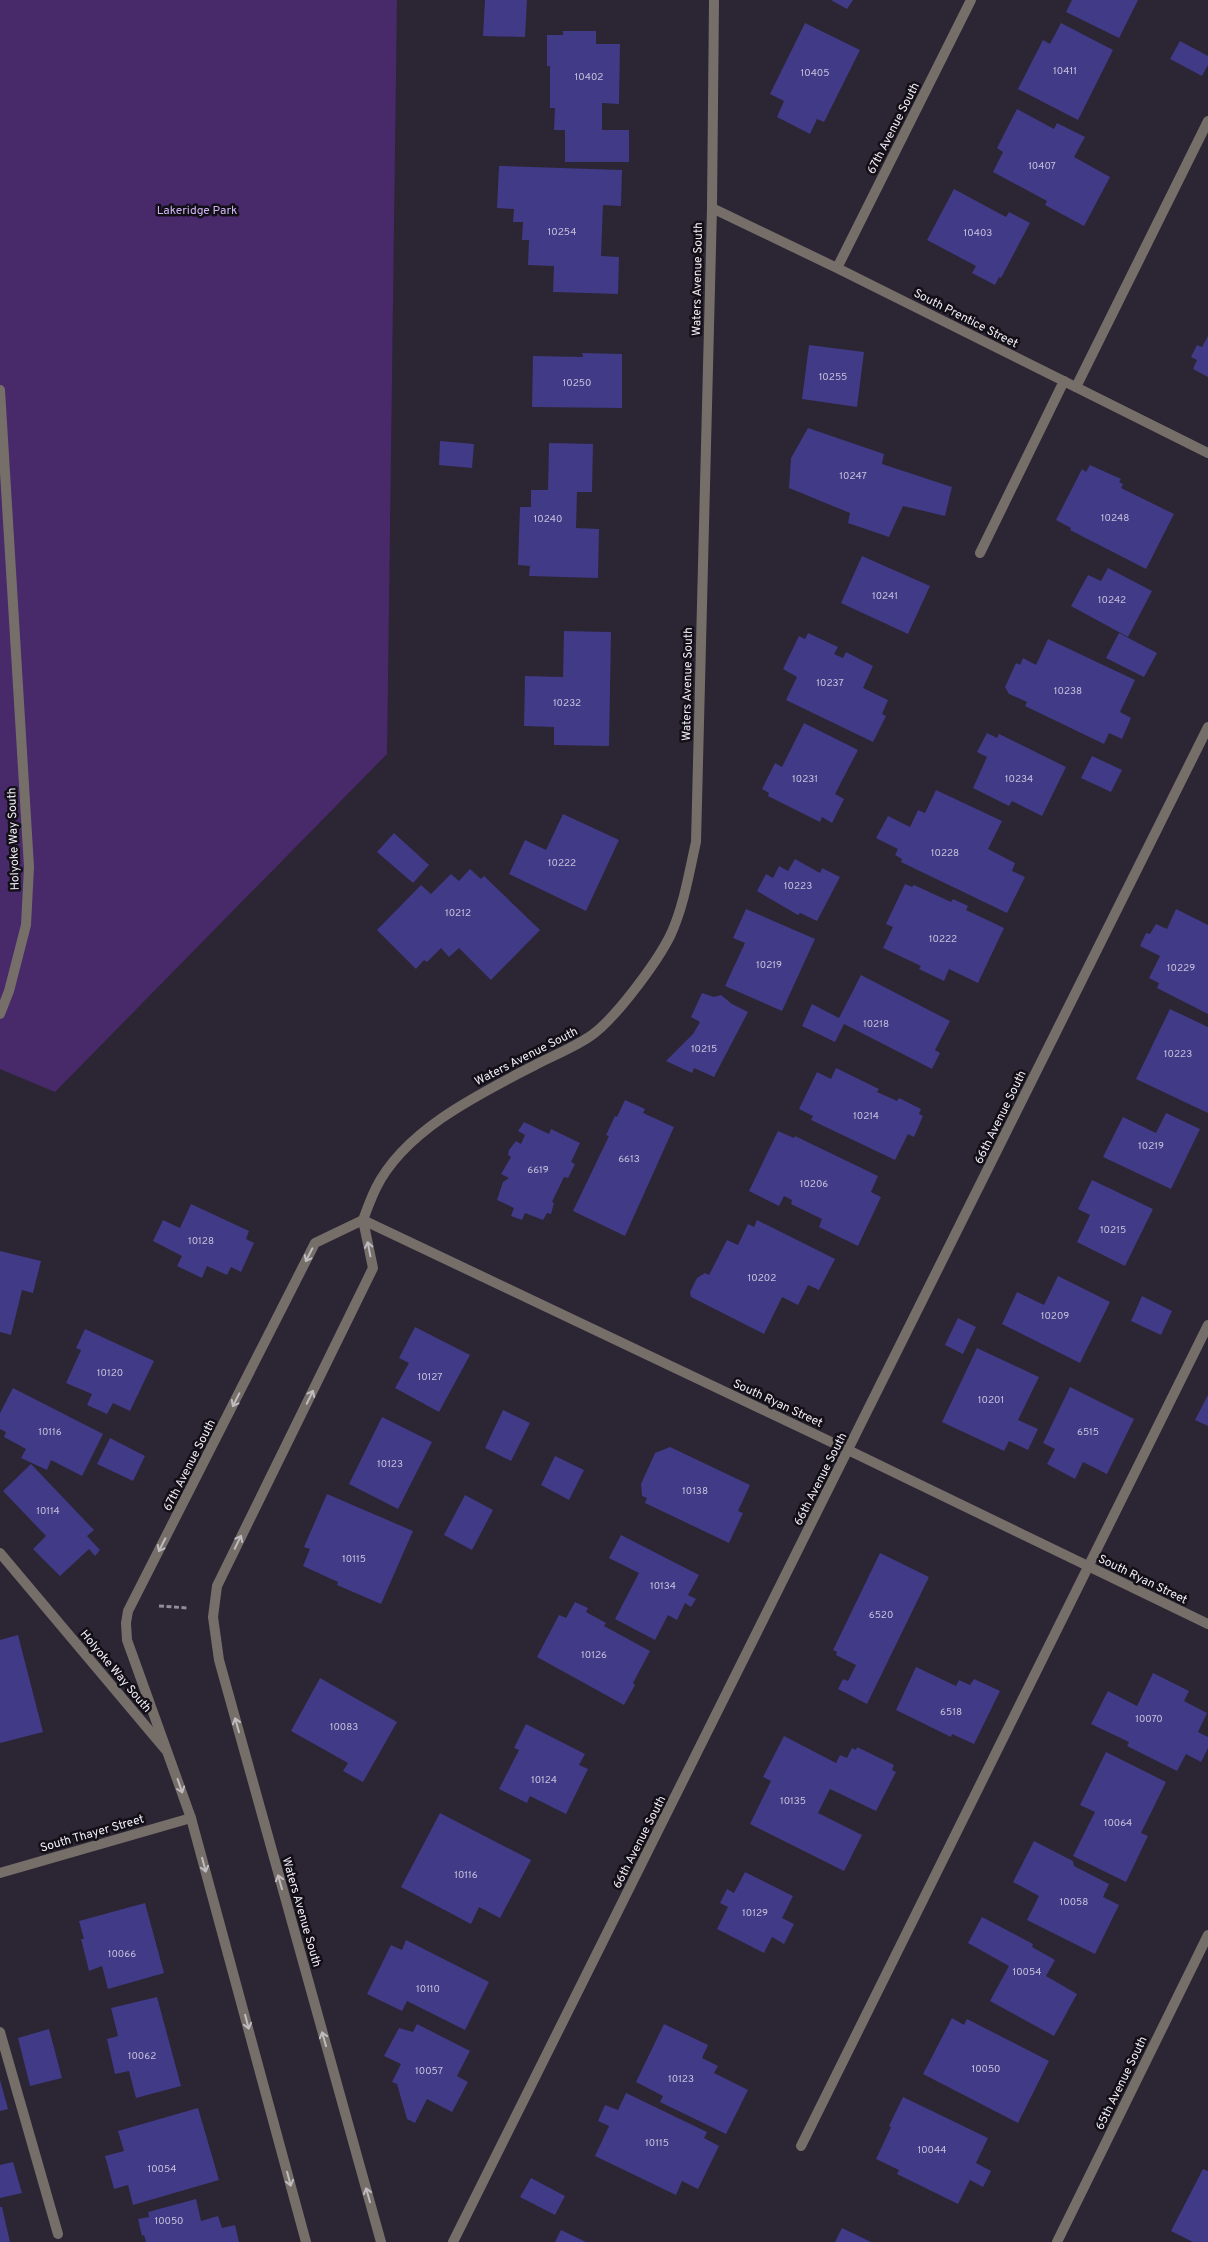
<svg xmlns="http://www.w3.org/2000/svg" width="1208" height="2242" viewBox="0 0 1208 2242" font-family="Overpass,sans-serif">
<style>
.green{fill:#48296a}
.building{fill:#413a86}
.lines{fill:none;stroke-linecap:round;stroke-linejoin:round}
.path{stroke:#918c98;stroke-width:3;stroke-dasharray:5 2.5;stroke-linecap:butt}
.service{stroke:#766f69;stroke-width:10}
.minor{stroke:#766f69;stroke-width:10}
.tertiary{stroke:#766f69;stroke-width:10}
.oneway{stroke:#c0bbbf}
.labels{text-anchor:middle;stroke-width:5;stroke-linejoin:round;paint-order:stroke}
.number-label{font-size:10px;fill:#c6c1dc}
.street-label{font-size:12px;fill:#f2eef8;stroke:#120f16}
.park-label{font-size:12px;fill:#ceb4f3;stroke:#120f16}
</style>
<rect width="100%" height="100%" fill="#2b2534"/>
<!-- green -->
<path class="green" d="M0,0H397L387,754L55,1092L0,1069Z"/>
<!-- building -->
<path class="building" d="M485,0H527L525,37L483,36Z
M831,0H853L847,9Z
M1072,0H1138L1119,38L1066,12Z
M805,23L860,50L824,122L817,119L810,134L777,117L784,101L770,94Z
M1061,23L1113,50L1078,120L1018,89L1043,40L1050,44Z
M563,31H596V44H620L619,104L602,103V130H629V162H565V130H554L555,108H550V66H547V35H563Z
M1180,41L1208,56V65L1202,76L1170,59Z
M1017,109L1054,129L1057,123L1085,137L1074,157L1110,177L1084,226L1045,205L1047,201L993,172L1003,152L997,148Z
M499,166L622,170L621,206L603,205L601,256L619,257L618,294L553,292L554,266L528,265L529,240H522L523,222H513L514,209L497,208Z
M954,189L1006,217L1009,212L1030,223L1001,278L999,277L995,285L972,273L976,266L927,240Z
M1208,336V377L1193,369L1197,360L1191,357L1197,345L1202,347Z
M809,345L864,352L857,407L802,399Z
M582,353L622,354V408L532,407L533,356L583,357Z
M808,428L884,454L882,464L952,487L945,516L903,506L889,537L848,523L850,513L789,488L791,458Z
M440,441L474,444L472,468L439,465Z
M549,443L593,444L592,492H577L576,528L599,529L598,578L529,576L530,566L518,565L520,507H531V490H548Z
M1090,465L1121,479L1119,482L1123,484L1121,488L1174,514L1146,569L1070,530L1071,528L1056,520L1082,469L1086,472Z
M862,556L930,586L908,634L841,603Z
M1108,568L1152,591L1128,637L1071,606L1088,575L1101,581Z
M564,631L611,632L609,746L554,745V727L524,726L525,676L563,677Z
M808,633L838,647L834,654L843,658L846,652L873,666L863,688L888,700L882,714L886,716L873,742L786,700L797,677L783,669L799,636L805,639Z
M1119,633L1157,653L1144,677L1106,658Z
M1048,639L1135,680L1120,712L1131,718L1122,739L1109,733L1104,744L1025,706L1027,702L1009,694L1005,687L1016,663L1020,665L1023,658L1036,665Z
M804,723L858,750L835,794L844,799L832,823L822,817L820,822L768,796L769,793L762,789L775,763L782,767Z
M987,733L997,738L999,734L1066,767L1042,816L1012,801L1009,806L973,788L987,757L977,752Z
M1092,756L1122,770L1111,792L1081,778Z
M936,790L1002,821L988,849L1015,863L1012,871L1025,877L1007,913L901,862L902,859L895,855L898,849L876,838L888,816L910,827L918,810L925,813Z
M563,814L619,840L586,911L509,874L525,840L546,850Z
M394,833L429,865L413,883L377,852Z
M795,859L820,873L822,868L840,877L817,921L800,913L798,915L757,891L766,874L773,878L779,866L788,871Z
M470,869L481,879L484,876L540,930L491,980L459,948L449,957L441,948L427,962L424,960L416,969L377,930L421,885L431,894L451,874L459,881Z
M905,884L912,887L914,885L951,902L953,899L968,906L966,910L1004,928L978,983L949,969L944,981L919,969L921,966L883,948L893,927L886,924Z
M746,909L815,939L782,1011L725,986L745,943L733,938Z
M1176,909L1208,925V1014L1157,988L1159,983L1149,978L1160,956L1140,946L1146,933L1150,934L1156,924L1167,929Z
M861,975L950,1021L935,1050L940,1053L932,1069L844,1024L835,1042L802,1026L812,1004L839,1018Z
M702,993L714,997L721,995L732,1004L748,1012L714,1077L694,1068L692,1073L666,1061L693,1034L700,1022L691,1017Z
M1170,1009L1208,1027V1113L1136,1079Z
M836,1068L879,1089L877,1092L897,1101L899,1098L921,1109L919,1114L923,1116L914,1137L908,1134L895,1160L811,1120L813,1116L799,1109L817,1072L831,1079Z
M625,1100L645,1109L643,1113L674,1127L625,1236L573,1211L609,1136L606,1135L615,1116L617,1117Z
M1166,1113L1200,1129L1171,1189L1103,1157L1123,1117L1156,1133Z
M524,1122L549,1134L551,1129L580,1143L571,1162L575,1164L568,1178L564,1177L552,1202L554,1203L551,1214L547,1213L543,1220L525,1213L522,1220L511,1216L514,1208L497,1200L503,1182L509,1178L501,1174L511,1157L508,1155L509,1150L516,1141L521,1144L525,1135L518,1131Z
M778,1131L794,1138L795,1136L878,1176L871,1192L881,1197L858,1246L819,1227L822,1219L791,1204L792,1200L784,1196L779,1206L749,1191Z
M1092,1180L1153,1209L1125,1266L1077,1242L1090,1215L1078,1209Z
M191,1204L249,1231L246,1239L254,1243L241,1272L231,1267L227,1275L207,1266L202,1278L177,1266L182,1256L153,1241L163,1220L180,1228Z
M757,1220L835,1259L819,1290L808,1285L798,1305L782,1297L764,1334L691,1297L690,1292L697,1278L705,1273L709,1275L727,1240L738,1245L748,1224L754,1227Z
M0,1251L41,1261L33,1293L22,1290L11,1335L0,1332Z
M1058,1276L1110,1302L1080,1363L1002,1324L1017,1292L1044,1305Z
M1142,1296L1172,1311L1161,1335L1131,1321Z
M958,1318L976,1327L963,1354L945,1345Z
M415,1327L470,1355L439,1412L395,1388L409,1363L399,1358Z
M85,1329L154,1361L130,1411L113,1403L107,1414L87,1405L92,1394L66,1383L81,1350L76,1348Z
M977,1348L1039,1377L1018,1420L1038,1429L1028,1450L1009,1441L1004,1451L942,1422Z
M1070,1387L1134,1419L1107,1474L1083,1462L1075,1479L1047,1464L1055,1449L1043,1443Z
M13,1388L103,1434L82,1476L51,1460L47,1470L21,1458L26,1449L4,1437L6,1432L0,1429V1413Z
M1208,1395V1426L1195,1420Z
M503,1410L530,1423L511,1461L485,1448Z
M382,1417L432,1442L398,1509L349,1484Z
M110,1438L145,1456L133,1481L97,1464Z
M670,1447L750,1485L738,1511L743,1513L729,1543L645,1503L647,1498L642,1496L641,1484L655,1453Z
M555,1456L584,1470L569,1500L541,1485Z
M31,1464L94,1530L87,1536L100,1550L95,1556L89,1549L60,1576L33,1549L46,1536L3,1491Z
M327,1494L413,1531L381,1604L337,1585L338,1582L303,1566L310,1549L304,1547Z
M465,1495L493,1510L472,1550L444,1535Z
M621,1535L699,1575L688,1595L696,1599L691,1607L685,1603L677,1620L668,1615L655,1640L615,1619L639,1573L609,1558Z
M880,1553L929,1577L867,1704L838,1689L843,1679L848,1681L856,1665L836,1655L837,1652L833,1650Z
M575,1602L588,1608L586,1612L606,1623L604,1626L650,1651L633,1683L635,1685L624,1705L537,1657L559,1615L566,1618Z
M18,1635L43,1732L0,1743V1640Z
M916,1667L956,1686L959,1680L970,1685L974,1679L1000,1691L974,1744L952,1734L951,1737L896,1710Z
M1153,1673L1189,1691L1184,1701L1207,1713L1198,1732L1208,1737V1748L1201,1762L1186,1754L1177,1771L1127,1746L1129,1742L1091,1724L1108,1691L1137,1706Z
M320,1678L397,1722L363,1782L343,1771L348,1763L291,1731Z
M526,1724L585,1754L579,1765L588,1769L566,1814L530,1796L527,1803L499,1789L519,1750L514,1748Z
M784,1736L836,1763L840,1755L847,1758L852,1748L856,1750L857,1747L894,1765L892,1770L896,1772L876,1811L830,1789L818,1813L862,1835L844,1871L750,1824L771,1781L763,1777Z
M1106,1752L1166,1782L1141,1833L1148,1836L1126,1882L1073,1856L1095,1812L1080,1805Z
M440,1813L531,1860L500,1918L479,1907L471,1924L401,1887Z
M1034,1841L1073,1861L1074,1866L1109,1884L1103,1897L1119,1905L1095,1954L1027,1920L1039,1896L1013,1882Z
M745,1872L793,1896L782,1918L794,1924L784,1944L772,1937L764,1953L717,1929L728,1907L720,1903L727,1889L734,1893Z
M145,1903L164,1973L108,1989L102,1966L89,1971L81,1939H84L79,1921Z
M982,1917L1033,1944L1032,1947L1055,1960L1046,1976L1077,1994L1054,2036L990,2001L1009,1966L968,1943Z
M406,1940L489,1982L465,2030L407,2001L402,2011L367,1994L391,1945L402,1950Z
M157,1997L181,2086L136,2098L129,2071L115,2074L107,2039L118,2036L111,2008Z
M952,2018L964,2025L967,2019L1049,2061L1018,2123L923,2074Z
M417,2024L470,2051L457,2076L468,2082L452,2112L427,2099L415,2123L407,2119L397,2084L392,2082L401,2064L384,2056L399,2028L413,2032Z
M664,2024L708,2045L702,2058L718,2066L714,2073L748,2090L726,2134L660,2102L663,2096L636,2082Z
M49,2029L62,2078L30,2086L18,2038Z
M0,2080L8,2109L0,2111Z
M626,2093L707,2132L704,2138L719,2146L698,2189L682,2181L676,2195L595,2156L609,2126L598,2121L605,2105L618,2110Z
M903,2097L988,2138L976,2163L991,2171L983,2187L970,2180L958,2204L897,2174L899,2170L876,2159L891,2127L889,2126Z
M198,2108L219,2180L133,2205L128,2185L114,2189L105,2156L124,2151L118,2131Z
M13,2162L22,2193L0,2198V2165Z
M1203,2169L1208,2171V2242H1193L1171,2231Z
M531,2178L565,2196L555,2215L520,2197Z
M196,2199L201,2221L218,2216L222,2228L235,2225L239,2242H146L144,2235L142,2236L138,2219L149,2217L148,2212Z
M0,2207H2L10,2242H0Z
M842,2228L871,2242H835Z
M561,2230L586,2242H555Z"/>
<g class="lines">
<!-- path -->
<path class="path" d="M159,1606L188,1608"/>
<!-- service -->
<path class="service" d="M1076,387L1208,121
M980,553L1064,381
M0,2032L58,2234
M801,2146L1208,1325"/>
<!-- minor -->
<path class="minor" d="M714,0L712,208L696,842C689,873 684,905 671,934C658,961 614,1021 589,1037C574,1047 555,1055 539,1063C483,1092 405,1129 376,1188C371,1198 367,1209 363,1220L848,1450L1208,1624
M712,208L837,268L1208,453
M837,268L971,0
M0,390L29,867L26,925L9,991L0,1014
M0,1553L165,1749
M0,1873L191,1818
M453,2242L1208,727
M1057,2242L1208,1935"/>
<!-- tertiary -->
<path class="tertiary" d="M306,2242L191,1818L127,1640L126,1623L128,1611L315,1243L363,1220L373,1268L217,1586L213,1617L219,1660L381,2242"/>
</g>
<!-- one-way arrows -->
<defs><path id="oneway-shaft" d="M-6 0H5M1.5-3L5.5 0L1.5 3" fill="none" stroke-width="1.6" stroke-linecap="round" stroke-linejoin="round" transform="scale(1.25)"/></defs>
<g class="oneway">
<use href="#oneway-shaft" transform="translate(369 1249) rotate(-101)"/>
<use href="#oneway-shaft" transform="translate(309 1255) rotate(117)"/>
<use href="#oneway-shaft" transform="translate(310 1397) rotate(-64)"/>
<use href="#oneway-shaft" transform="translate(236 1400) rotate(117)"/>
<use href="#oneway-shaft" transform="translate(238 1542) rotate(-64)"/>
<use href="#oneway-shaft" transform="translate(162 1545) rotate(117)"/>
<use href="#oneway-shaft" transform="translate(237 1725) rotate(-106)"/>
<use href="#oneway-shaft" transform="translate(180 1786) rotate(71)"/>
<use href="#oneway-shaft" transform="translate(204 1865) rotate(75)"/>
<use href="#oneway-shaft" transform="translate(280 1882) rotate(-106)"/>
<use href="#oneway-shaft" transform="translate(247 2022) rotate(75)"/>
<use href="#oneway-shaft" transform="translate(324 2039) rotate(-106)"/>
<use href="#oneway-shaft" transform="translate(289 2179) rotate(75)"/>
<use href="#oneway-shaft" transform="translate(368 2195) rotate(-106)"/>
</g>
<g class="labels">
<!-- number labels -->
<g class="number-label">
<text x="1065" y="74">10411</text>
<text x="815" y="76">10405</text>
<text x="589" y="80">10402</text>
<text x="1042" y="169">10407</text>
<text x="562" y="235">10254</text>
<text x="978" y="236">10403</text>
<text x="833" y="380">10255</text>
<text x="577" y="386">10250</text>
<text x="853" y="479">10247</text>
<text x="1115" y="521">10248</text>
<text x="548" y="522">10240</text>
<text x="885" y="599">10241</text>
<text x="1112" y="603">10242</text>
<text x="830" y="686">10237</text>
<text x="1068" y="694">10238</text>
<text x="567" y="706">10232</text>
<text x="805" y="782">10231</text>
<text x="1019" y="782">10234</text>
<text x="945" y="856">10228</text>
<text x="562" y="866">10222</text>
<text x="798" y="889">10223</text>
<text x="458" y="916">10212</text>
<text x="943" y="942">10222</text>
<text x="769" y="968">10219</text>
<text x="1181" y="971">10229</text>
<text x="876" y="1027">10218</text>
<text x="704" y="1052">10215</text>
<text x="1178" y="1057">10223</text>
<text x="866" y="1119">10214</text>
<text x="1151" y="1149">10219</text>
<text x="629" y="1162">6613</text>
<text x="538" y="1173">6619</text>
<text x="814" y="1187">10206</text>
<text x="1113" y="1233">10215</text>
<text x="201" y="1244">10128</text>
<text x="762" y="1281">10202</text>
<text x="1055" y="1319">10209</text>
<text x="110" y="1376">10120</text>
<text x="430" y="1380">10127</text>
<text x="991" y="1403">10201</text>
<text x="50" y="1435">10116</text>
<text x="1088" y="1435">6515</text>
<text x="390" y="1467">10123</text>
<text x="695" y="1494">10138</text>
<text x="48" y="1514">10114</text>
<text x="354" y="1562">10115</text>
<text x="663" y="1589">10134</text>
<text x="881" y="1618">6520</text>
<text x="594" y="1658">10126</text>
<text x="951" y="1715">6518</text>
<text x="1149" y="1722">10070</text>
<text x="344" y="1730">10083</text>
<text x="544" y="1783">10124</text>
<text x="793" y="1804">10135</text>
<text x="1118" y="1826">10064</text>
<text x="466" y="1878">10116</text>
<text x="1074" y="1905">10058</text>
<text x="755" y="1916">10129</text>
<text x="122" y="1957">10066</text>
<text x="1027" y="1975">10054</text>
<text x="428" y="1992">10110</text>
<text x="142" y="2059">10062</text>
<text x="986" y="2072">10050</text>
<text x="429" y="2074">10057</text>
<text x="681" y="2082">10123</text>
<text x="657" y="2146">10115</text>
<text x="932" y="2153">10044</text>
<text x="162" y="2172">10054</text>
<text x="169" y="2224">10050</text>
</g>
<!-- street labels -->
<g class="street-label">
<text transform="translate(893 128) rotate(-63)" y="4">67th Avenue South</text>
<text transform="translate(697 279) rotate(-89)" y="4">Waters Avenue South</text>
<text transform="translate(966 318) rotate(27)" y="4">South Prentice Street</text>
<text transform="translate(687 684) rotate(-89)" y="4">Waters Avenue South</text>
<text transform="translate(13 839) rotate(-92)" y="4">Holyoke Way South</text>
<text transform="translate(526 1056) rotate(-27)" y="4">Waters Avenue South</text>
<text transform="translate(1000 1117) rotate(-64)" y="4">66th Avenue South</text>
<text transform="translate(778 1403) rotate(25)" y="4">South Ryan Street</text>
<text transform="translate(189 1465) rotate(-63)" y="4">67th Avenue South</text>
<text transform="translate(820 1479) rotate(-63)" y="4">66th Avenue South</text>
<text transform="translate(1143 1579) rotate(26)" y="4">South Ryan Street</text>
<text transform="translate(116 1671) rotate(50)" y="4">Holyoke Way South</text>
<text transform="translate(92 1833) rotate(-16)" y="4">South Thayer Street</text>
<text transform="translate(639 1842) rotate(-63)" y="4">66th Avenue South</text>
<text transform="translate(302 1912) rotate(74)" y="4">Waters Avenue South</text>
<text transform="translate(1121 2083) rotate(-64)" y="4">65th Avenue South</text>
</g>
<!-- park labels -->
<g class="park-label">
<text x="197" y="214">Lakeridge Park</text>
</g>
</g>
</svg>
